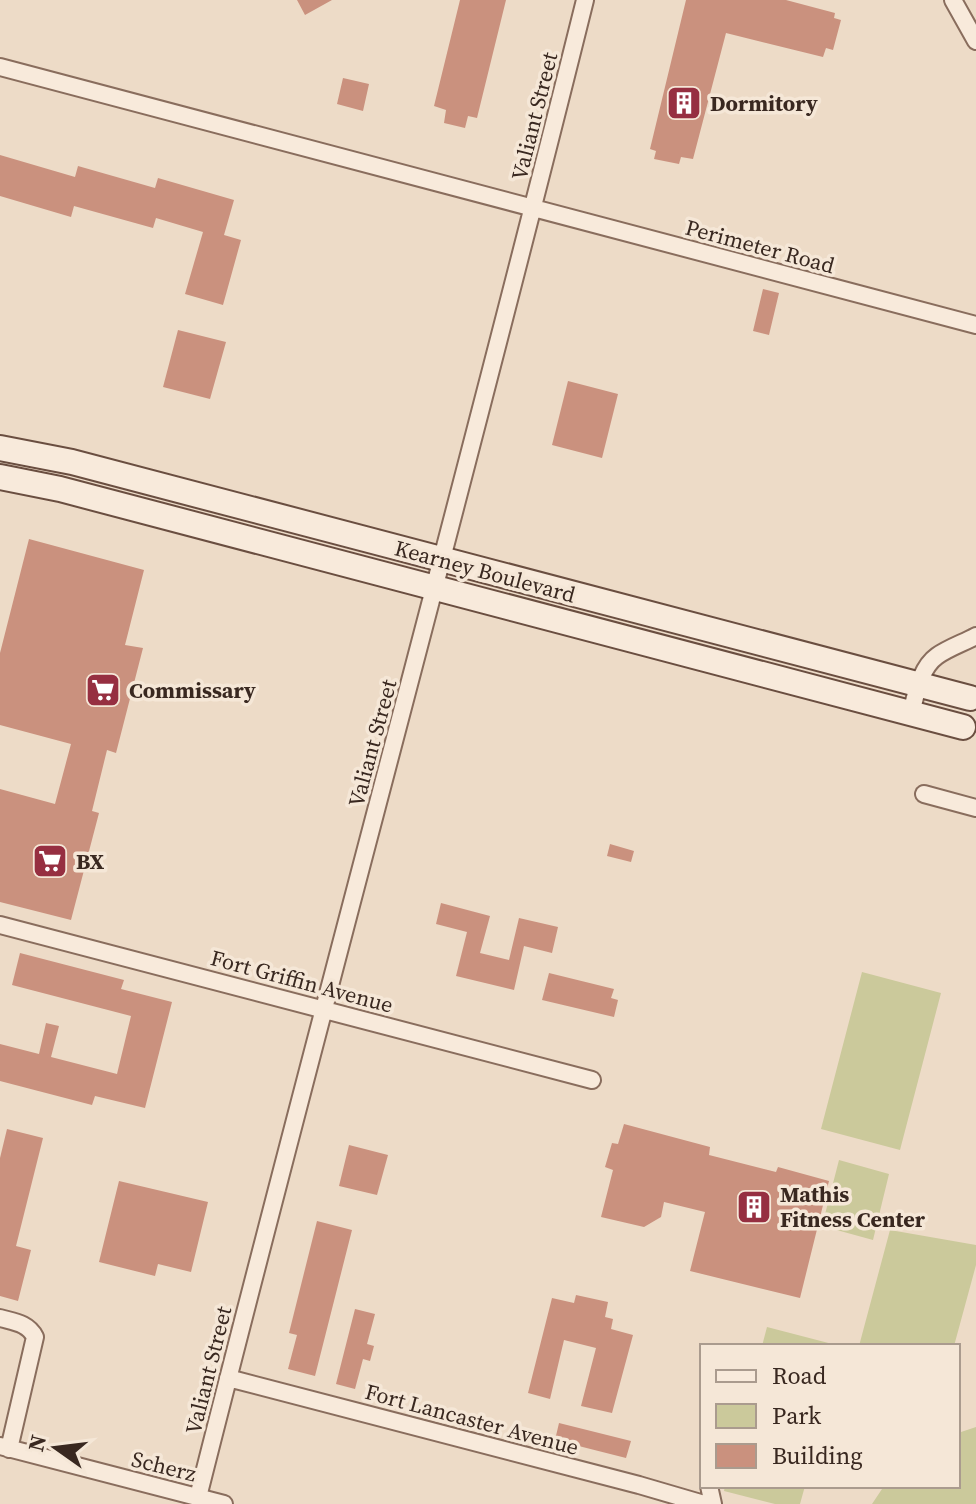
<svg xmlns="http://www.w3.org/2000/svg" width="976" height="1504" viewBox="0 0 976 1504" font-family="'Source Serif 4',serif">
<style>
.green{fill:#cbc99b}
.building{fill:#ca917e}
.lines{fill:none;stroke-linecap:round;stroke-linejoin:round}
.street-casing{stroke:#896d5d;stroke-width:20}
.secondary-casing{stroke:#6a4e40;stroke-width:28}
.street{stroke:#f8eadb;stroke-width:16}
.secondary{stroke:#f8eadb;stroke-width:24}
.labels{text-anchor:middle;stroke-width:7;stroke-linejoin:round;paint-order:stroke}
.poi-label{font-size:22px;font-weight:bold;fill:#392820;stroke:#f5e7d7;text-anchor:start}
.street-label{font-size:22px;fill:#392820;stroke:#f5e7d7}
</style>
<rect width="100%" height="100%" fill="#eddbc7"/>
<!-- green -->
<path class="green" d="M862,972L941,993L900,1150L821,1129Z
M839,1160L889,1174L873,1240L822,1226Z
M890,1230L976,1245V1265L954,1346H859Z
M767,1327L840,1346H762Z
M976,1427V1504H872L884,1486H958V1433Z
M725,1486H805L800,1504H775L724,1491Z"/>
<!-- building -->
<path class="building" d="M297,0H332L305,15Z
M460,0H506L477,118L468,116L465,128L444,123L446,110L434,106Z
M686,0H786L835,13L834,18L841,20L833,50L826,48L823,57L726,33L693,159L681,157L679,164L654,159L656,151L650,149Z
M343,78L369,84L363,111L337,104Z
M0,155L75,177L78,166L155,188L158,178L234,200L224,235L241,240L223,305L185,294L203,232L156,218L153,228L74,206L71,217L0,196Z
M763,289L779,293L769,335L753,331Z
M178,330L226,342L210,399L163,387Z
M568,381L618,394L602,458L552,445Z
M29,539L144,570L125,645L143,648L116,753L107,750L92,811L99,813L71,920L0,902V789L55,804L71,744L0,725V653Z
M610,844L634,851L631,862L607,856Z
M441,903L490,916L480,953L509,960L519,918L558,927L552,953L524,946L514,990L456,976L467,932L436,924Z
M20,953L124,980L121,989L172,1002L145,1108L95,1096L92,1105L0,1081V1044L39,1054L46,1023L59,1026L51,1057L117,1074L131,1016L12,985Z
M549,973L614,989L611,998L618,1000L614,1017L542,1000Z
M624,1124L710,1147L709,1155L776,1172L778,1167L829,1181L800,1298L690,1271L705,1212L664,1202L661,1217L644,1227L601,1217L613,1170L605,1167L612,1143L618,1144Z
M7,1129L43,1138L16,1246L31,1250L18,1301L0,1296V1158Z
M349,1145L388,1155L377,1195L339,1186Z
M119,1181L208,1202L191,1272L158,1264L155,1276L99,1262Z
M317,1221L352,1230L315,1376L288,1369L297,1335L289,1333Z
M576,1295L608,1302L605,1317L613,1319L611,1329L633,1335L612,1413L581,1406L596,1348L564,1340L550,1399L528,1393L552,1298L574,1303Z
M355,1309L375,1314L367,1344L374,1346L370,1361L363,1359L355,1389L336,1384Z
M559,1423L631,1441L626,1458L555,1440Z"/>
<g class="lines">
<!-- street casing -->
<g class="street-casing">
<path id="street" d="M953,0L976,41
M0,67L976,325
M911,713C916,695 920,668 937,656C948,648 963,643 976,636
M924,794L976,808
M0,925L592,1080
M0,1318C14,1322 28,1323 35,1337L9,1449
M228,1378L639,1485L704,1504
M0,1446L224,1504
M709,1486L713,1504
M198,1497C324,997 461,500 585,0"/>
</g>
<!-- secondary casing -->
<g class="secondary-casing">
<path id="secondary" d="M0,448L72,462L970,698
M0,477L60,489L963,727"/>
</g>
<!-- street -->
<use href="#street" class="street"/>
<!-- secondary -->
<use href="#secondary" class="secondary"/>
</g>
<!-- icons -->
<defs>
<g id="building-square" transform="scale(1.8)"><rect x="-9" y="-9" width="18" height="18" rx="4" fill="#962f41" stroke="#f5e7d7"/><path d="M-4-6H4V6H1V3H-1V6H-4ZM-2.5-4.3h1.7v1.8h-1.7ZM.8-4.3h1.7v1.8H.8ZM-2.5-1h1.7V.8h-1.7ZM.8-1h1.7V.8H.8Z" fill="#fff"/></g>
<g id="supermarket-square" transform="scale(1.8)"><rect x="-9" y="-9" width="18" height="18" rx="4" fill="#962f41" stroke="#f5e7d7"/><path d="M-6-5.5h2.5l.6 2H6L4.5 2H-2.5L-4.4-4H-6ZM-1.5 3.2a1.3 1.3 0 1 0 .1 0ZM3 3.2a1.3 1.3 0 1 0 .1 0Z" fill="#fff"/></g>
</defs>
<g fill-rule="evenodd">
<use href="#building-square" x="684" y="103"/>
<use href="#supermarket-square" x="103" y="690"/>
<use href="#supermarket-square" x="50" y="861"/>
<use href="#building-square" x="754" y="1207"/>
</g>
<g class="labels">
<!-- poi labels -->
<g class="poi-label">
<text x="710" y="111">Dormitory</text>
<text x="129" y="698">Commissary</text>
<text x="76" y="869">BX</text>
<text x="780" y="1202">Mathis<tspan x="780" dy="25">Fitness Center</tspan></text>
</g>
<!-- street labels -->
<g class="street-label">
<text transform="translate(534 116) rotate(-76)" y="8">Valiant Street</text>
<text transform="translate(760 246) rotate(15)" y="8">Perimeter Road</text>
<text transform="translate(485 571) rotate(15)" y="8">Kearney Boulevard</text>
<text transform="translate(372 743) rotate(-75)" y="8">Valiant Street</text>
<text transform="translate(302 981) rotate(15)" y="8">Fort Griffin Avenue</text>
<text transform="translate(208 1370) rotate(-76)" y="8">Valiant Street</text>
<text transform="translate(472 1419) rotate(15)" y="8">Fort Lancaster Avenue</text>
<text transform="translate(164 1466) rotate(14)" y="8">Scherz</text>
</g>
</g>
<!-- legend -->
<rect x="700" y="1344" width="260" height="144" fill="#f5e7d7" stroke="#aa9b8e" stroke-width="2"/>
<rect x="716" y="1370" width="40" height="12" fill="#f8eadb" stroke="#aa9b8e" stroke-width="2"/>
<text x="772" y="1384" font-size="24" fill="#392820">Road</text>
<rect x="716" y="1404" width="40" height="24" fill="#cbc99b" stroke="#aa9b8e" stroke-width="2"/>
<text x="772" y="1424" font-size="24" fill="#392820">Park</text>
<rect x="716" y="1444" width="40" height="24" fill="#ca917e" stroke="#aa9b8e" stroke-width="2"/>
<text x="772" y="1464" font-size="24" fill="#392820">Building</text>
<!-- north arrow -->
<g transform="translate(56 1448) rotate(284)" stroke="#f5e7d7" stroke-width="6" paint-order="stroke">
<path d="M0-6L14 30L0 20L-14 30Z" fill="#392820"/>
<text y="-12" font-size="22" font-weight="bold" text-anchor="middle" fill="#392820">N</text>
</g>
</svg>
